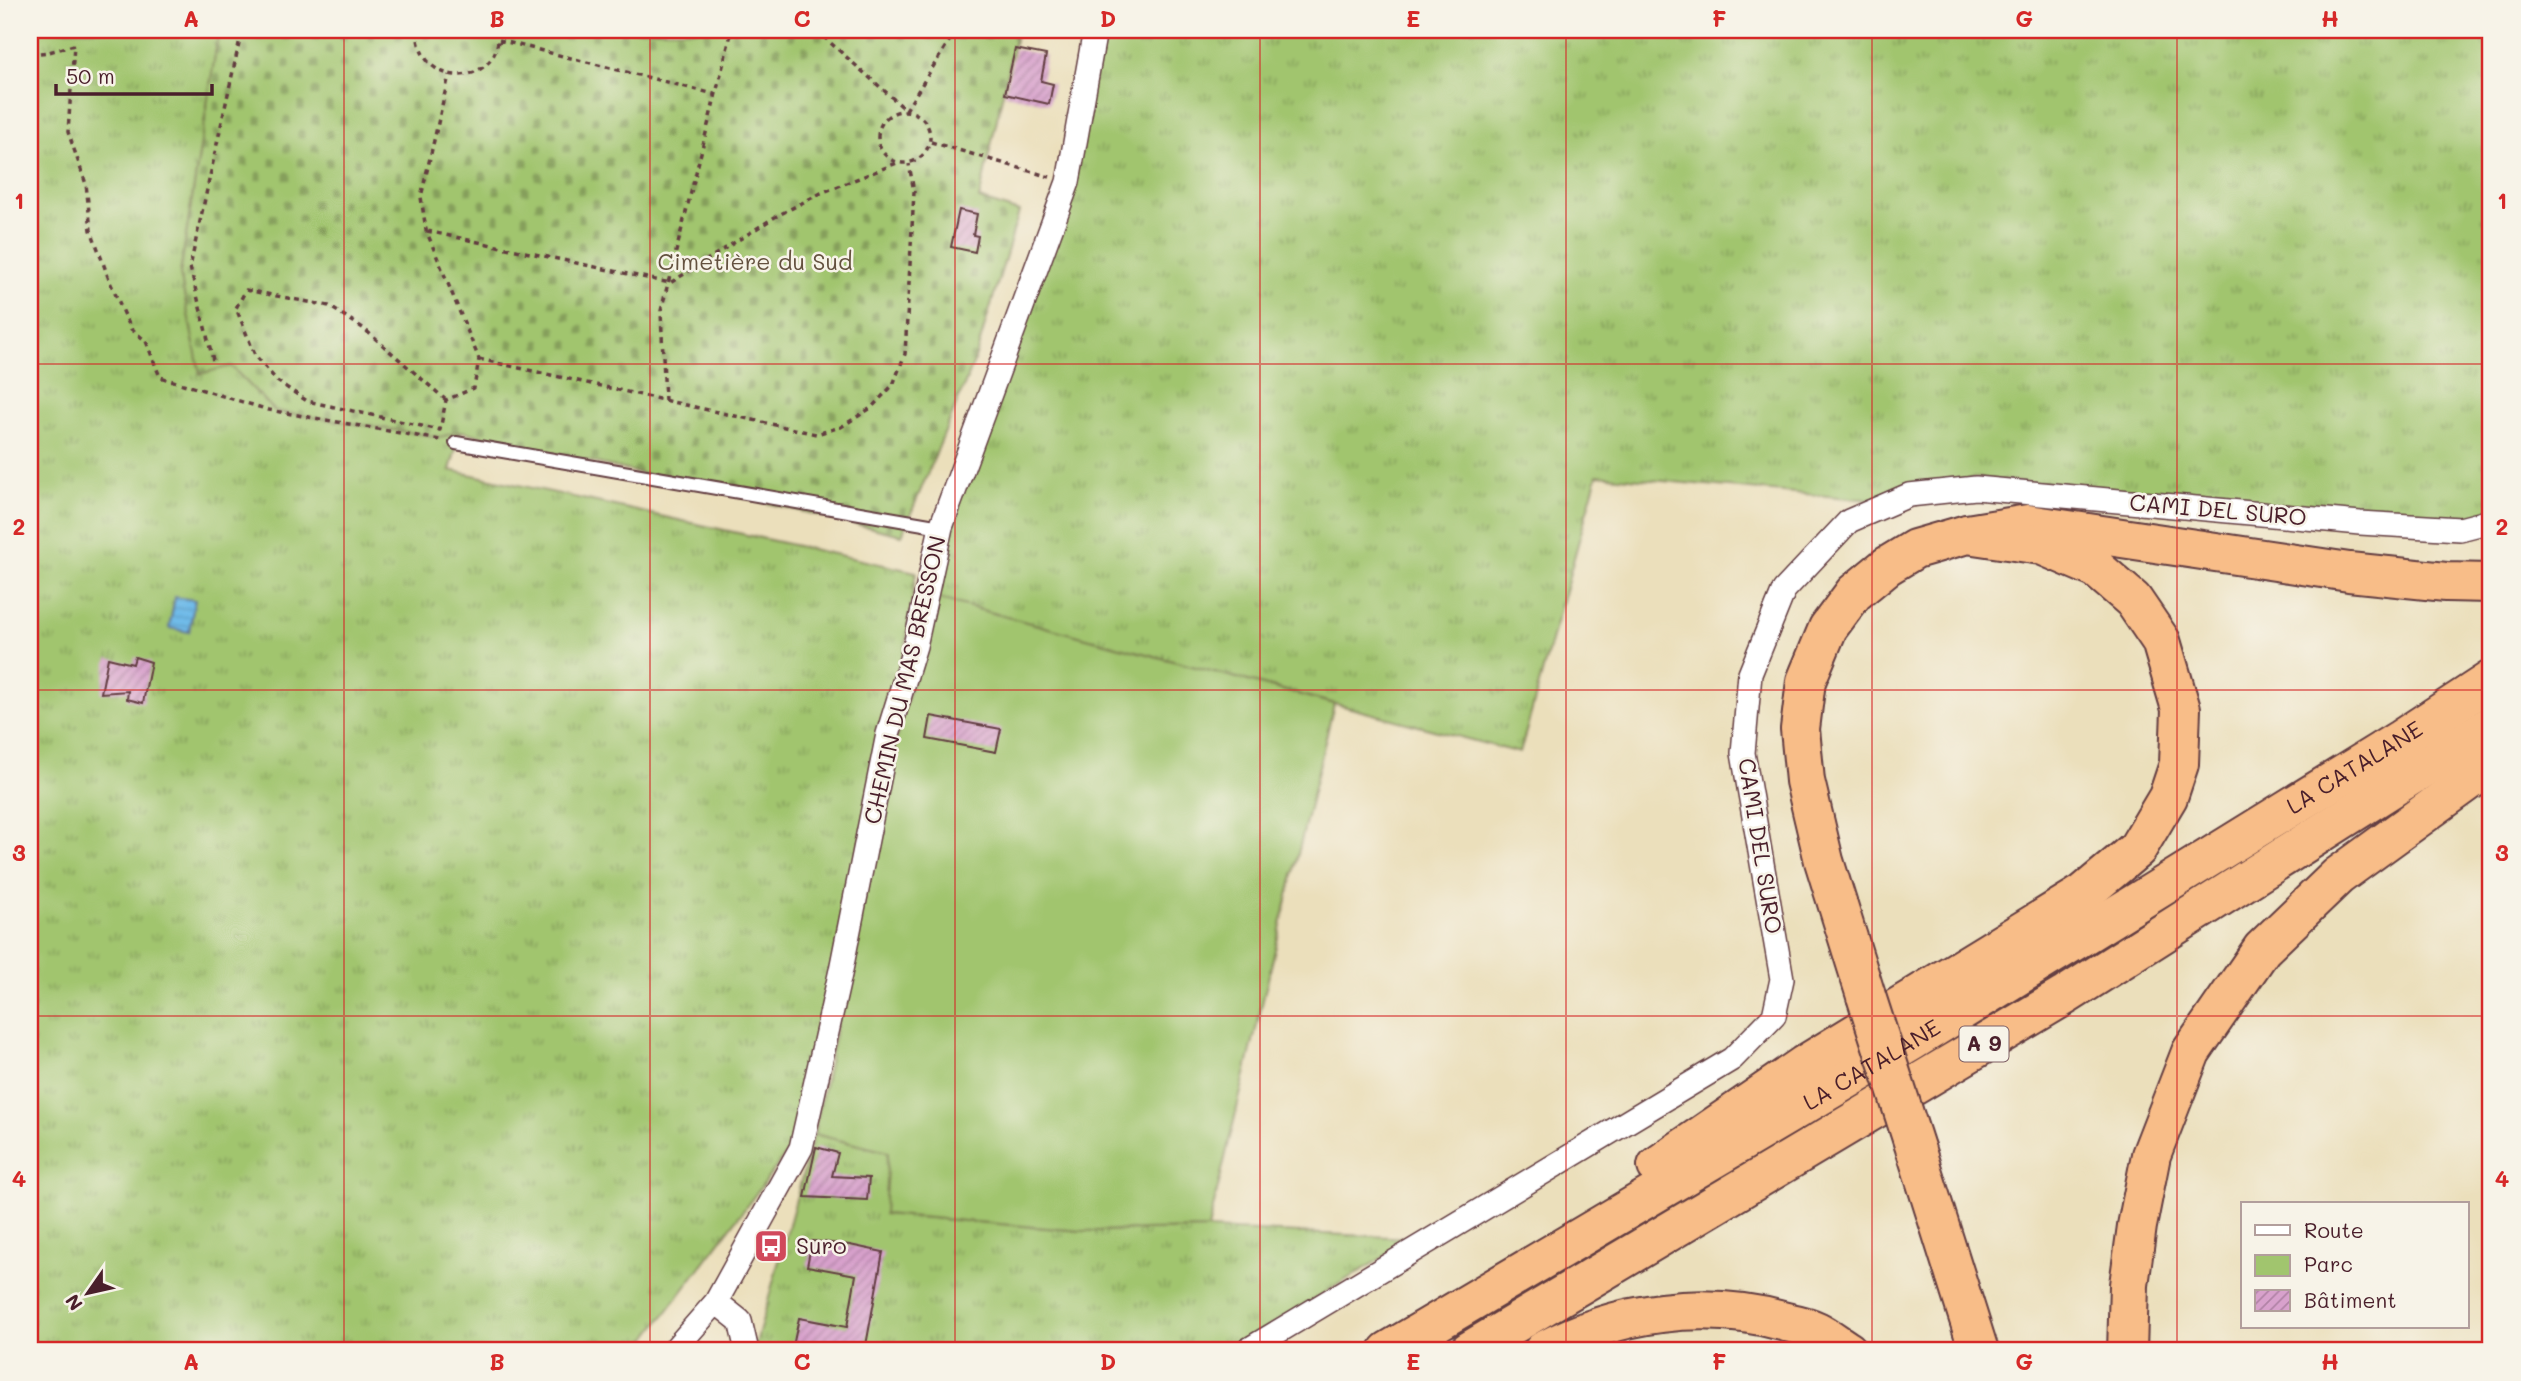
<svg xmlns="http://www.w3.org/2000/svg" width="2521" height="1381" viewBox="0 0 2521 1381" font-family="Mali,sans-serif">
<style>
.grass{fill:url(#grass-tufts);stroke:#76724c;stroke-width:2}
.cemetery{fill:url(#cemetery-stones);stroke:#76724c;stroke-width:2}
.green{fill:#a1c56e;stroke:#76724c;stroke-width:2}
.water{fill:url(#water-rules);stroke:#5d6d8a;stroke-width:2}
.building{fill:url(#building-hatch)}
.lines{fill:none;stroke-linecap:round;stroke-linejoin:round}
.service-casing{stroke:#623c41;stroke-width:16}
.minor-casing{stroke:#623c41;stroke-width:26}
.motorway-casing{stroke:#623c41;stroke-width:42}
.path{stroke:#623c41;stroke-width:3.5;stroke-dasharray:5 5;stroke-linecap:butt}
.service{stroke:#fff;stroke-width:12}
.minor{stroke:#fff;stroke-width:23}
.motorway{stroke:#f8bd88;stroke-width:38}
.motorway-bridge-casing{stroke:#623c41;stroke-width:42;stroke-linecap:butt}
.motorway-bridge{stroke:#f8bd88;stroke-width:38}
.grid{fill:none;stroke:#d62828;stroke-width:2;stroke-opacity:0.55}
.labels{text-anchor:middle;stroke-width:5;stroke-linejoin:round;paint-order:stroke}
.shield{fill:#f7f3e8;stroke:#7e5f64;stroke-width:2}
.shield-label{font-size:21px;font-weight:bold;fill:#4a1f2b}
.park-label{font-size:23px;fill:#64513f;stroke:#f7f3e8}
.street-label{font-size:23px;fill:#4a1f2b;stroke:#f7f3e8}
.poi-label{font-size:23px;fill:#4a1f2b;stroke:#f7f3e8;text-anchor:start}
.neatline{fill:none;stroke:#d62828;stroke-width:2.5}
.grid-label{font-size:23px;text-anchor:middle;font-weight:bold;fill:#d62828}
</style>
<defs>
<pattern id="grass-tufts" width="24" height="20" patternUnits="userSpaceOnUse" patternTransform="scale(1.75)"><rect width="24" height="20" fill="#a1c56e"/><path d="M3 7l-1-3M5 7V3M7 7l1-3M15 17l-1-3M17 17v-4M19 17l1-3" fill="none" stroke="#859f5b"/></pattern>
<pattern id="cemetery-stones" width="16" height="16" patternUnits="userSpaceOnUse" patternTransform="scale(1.75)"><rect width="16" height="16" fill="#a1c56e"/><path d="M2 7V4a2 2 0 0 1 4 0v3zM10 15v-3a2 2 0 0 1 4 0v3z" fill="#859f5b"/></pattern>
<pattern id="water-rules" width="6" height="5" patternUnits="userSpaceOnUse" patternTransform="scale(1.75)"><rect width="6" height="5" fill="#70bbe9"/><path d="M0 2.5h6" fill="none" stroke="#62a0c8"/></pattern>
<pattern id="building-hatch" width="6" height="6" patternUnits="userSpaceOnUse" patternTransform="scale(1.75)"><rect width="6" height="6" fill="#d8a1cc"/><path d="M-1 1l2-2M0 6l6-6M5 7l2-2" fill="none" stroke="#b183a6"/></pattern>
</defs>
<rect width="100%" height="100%" fill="#f7f3e8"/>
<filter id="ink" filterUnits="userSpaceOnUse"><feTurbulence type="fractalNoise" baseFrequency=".0143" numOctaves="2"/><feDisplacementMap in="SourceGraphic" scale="14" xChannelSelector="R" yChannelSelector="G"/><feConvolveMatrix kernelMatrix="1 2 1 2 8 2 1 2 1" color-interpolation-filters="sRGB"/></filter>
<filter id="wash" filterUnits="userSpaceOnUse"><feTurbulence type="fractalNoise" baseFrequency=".00686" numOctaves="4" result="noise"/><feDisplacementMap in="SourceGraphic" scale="28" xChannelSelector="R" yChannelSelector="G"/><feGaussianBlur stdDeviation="1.57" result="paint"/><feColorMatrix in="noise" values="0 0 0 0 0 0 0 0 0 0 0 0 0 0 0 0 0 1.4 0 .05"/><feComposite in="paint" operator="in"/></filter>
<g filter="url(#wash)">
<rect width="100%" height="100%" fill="#ebdfbb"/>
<!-- grass -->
<path class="grass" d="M30,30H219L180,274L231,366L275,411L440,437L461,431L450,470L916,572L906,643L792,1146L637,1351H30Z
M1104,30H2491V512L2459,519L2361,513L1975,478L1870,500L1597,475L1520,753L936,598L950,529Z
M814,1134L888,1152L885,1214L1082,1231L1208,1229L1415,1238L1228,1351H754Z"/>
<!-- cemetery -->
<path class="cemetery" d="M219,30H1017L979,199L1019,212L974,362L902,535L461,431L440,437L275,411L231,366L200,374L180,274Z"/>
<!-- green -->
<path class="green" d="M936,598L1334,704L1208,1229L1082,1231L884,1214L888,1152L814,1134L897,736Z"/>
<!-- water -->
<path class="water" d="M175,597L195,600L189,632L169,628Z"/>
<g id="blocks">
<!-- building -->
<path class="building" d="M1015,49L1046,55L1041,81L1053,84L1049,104L1005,94Z
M959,210L977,214L973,235L978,236L975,252L951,247Z
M135,657L151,662L143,703L127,699L128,691L101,693L108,658L133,664Z
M931,716L1001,729L996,752L927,739Z
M816,1147L838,1153L832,1176L869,1178L867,1200L805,1197Z
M812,1241L850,1245L883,1252L865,1351H792L799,1318L847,1327L856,1275L807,1266Z"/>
</g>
</g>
<g filter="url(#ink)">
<use href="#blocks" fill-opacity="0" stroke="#623c41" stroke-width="2"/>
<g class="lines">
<!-- service casing -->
<g class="service-casing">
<path id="service" d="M456,443L941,527"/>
</g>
<!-- minor casing -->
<g class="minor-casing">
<path id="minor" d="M716,1302L740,1321L747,1351
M673,1351L716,1302L801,1148L841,970L888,734L915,646L941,527L1068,182L1095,30
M1246,1351L1732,1059L1774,1016L1782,979L1743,753L1750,674L1784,590L1849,521L1909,495L1976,488L2360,523L2460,529L2491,521"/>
</g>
<!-- motorway casing -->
<g class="motorway-casing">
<g id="motorway">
<path d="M1866,996L1824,861L1805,781L1800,729L1806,681L1828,628L1854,593L1887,566L1915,549L1967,534L2028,524L2349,572L2446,582L2491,583"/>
<path d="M1916,1151L1979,1351"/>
<path d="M1657,1166L1804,1065L2083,894L2137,849L2168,797L2179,764L2181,709L2161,641L2133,600L2097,569L2041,545L1967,534"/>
<path id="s1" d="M1388,1351L1911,1042L2401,739L2491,680"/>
<path d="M1469,1351L2066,995L2491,725"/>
<path d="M1543,1351C1617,1311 1705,1299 1786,1322C1796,1324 1807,1326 1817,1331C1827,1336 1838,1345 1848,1351"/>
<path d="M2127,1351L2129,1285L2137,1226L2151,1155L2191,1052L2262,949L2338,876L2491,765"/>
</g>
</g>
<!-- path -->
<path class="path" d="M417,30C419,94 504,86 498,30
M816,30L906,110L956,30
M499,40L714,94
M30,54L49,52L74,45L68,132L86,184L91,230L110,282L131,329L146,341L160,377L269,410L440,440
M878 137a26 26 0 1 1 52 0a26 26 0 1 1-52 0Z
M931,142L1050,177
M427,231L670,283L775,217L821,193L897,163
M479,359L816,434L841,427L871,408L893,385L905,354L914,192L909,164
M213,360L190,267L242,30
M446,400L363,328L329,306L246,290L236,308L255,355L277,381L307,401L440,430L446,400L474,388L479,359L426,230L421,197L449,75
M665,401L661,311L732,30"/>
<!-- service -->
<use href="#service" class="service"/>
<!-- minor -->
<use href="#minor" class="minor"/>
<!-- motorway -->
<use href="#motorway" class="motorway"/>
<!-- motorway-bridge casing -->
<g class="motorway-bridge-casing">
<path id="motorway-bridge" d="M1866,996L1916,1151"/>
</g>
<!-- motorway-bridge -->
<use href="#motorway-bridge" class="motorway-bridge"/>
</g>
</g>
<!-- grid -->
<path class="grid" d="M344,30V1351M650,30V1351M955,30V1351M1260,30V1351M1566,30V1351M1872,30V1351M2177,30V1351M30,364H2491M30,690H2491M30,1016H2491"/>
<!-- icons -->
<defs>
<g id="bus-square" transform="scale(1.75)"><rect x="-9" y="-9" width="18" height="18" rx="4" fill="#d1495b" stroke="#f7f3e8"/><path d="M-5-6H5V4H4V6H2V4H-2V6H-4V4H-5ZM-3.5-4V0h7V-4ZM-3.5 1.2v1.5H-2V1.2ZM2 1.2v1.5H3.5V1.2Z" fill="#fff"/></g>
</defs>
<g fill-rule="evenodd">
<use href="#bus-square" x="771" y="1246"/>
</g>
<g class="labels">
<!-- shield labels -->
<rect class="shield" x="1959.5" y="1026.5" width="49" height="35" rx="5"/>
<g class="shield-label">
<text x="1984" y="1051">A 9</text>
</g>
<!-- park labels -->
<g class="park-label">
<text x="755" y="270">Cimetière du Sud</text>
</g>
<!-- street labels -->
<g class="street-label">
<text transform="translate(2218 510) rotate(5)" y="8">CAMI DEL SURO</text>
<text transform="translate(905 680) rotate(-77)" y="8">CHEMIN DU MAS BRESSON</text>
<text dy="8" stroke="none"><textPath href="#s1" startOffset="1129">LA CATALANE</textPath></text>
<text transform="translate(1760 846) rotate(81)" y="8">CAMI DEL SURO</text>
<text dy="8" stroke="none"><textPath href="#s1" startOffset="562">LA CATALANE</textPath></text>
</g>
<!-- poi labels -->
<g class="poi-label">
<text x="796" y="1254">Suro</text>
</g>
</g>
<!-- margin -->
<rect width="2521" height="1381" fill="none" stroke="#f7f3e8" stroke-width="77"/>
<!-- legend -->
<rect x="2241" y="1202" width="228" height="126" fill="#f7f3e8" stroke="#b29e9c" stroke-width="2"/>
<rect x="2255" y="1225" width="35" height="10" fill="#ffffff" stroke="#b29e9c" stroke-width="2"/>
<text x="2304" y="1238" font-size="21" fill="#4a1f2b">Route</text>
<rect x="2255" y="1255" width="35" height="21" fill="#a1c56e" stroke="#b29e9c" stroke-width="2"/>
<text x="2304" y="1272" font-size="21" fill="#4a1f2b">Parc</text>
<rect x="2255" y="1290" width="35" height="21" fill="url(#building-hatch)" stroke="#b29e9c" stroke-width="2"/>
<text x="2304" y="1308" font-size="21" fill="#4a1f2b">Bâtiment</text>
<!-- north arrow -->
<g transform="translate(88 1293) rotate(236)" stroke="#f7f3e8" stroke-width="5" paint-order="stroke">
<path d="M0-5L12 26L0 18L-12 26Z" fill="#4a1f2b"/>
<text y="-10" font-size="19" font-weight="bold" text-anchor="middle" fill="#4a1f2b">N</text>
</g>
<!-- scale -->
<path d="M56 84v10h156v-10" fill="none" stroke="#4a1f2b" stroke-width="3.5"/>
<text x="66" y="84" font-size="21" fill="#4a1f2b" stroke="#f7f3e8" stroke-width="5" paint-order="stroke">50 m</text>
<rect x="38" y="38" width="2444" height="1304" class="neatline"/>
<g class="grid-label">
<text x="191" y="27">A</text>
<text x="497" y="27">B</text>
<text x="802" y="27">C</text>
<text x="1108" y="27">D</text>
<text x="1413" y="27">E</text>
<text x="1719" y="27">F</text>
<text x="2024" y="27">G</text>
<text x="2330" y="27">H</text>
<text x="19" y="209">1</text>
<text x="2502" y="209">1</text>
<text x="19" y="535">2</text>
<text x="2502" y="535">2</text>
<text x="19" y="861">3</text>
<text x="2502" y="861">3</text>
<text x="19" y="1187">4</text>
<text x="2502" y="1187">4</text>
<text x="191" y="1370">A</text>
<text x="497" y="1370">B</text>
<text x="802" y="1370">C</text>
<text x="1108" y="1370">D</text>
<text x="1413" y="1370">E</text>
<text x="1719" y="1370">F</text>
<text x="2024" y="1370">G</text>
<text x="2330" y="1370">H</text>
</g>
</svg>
